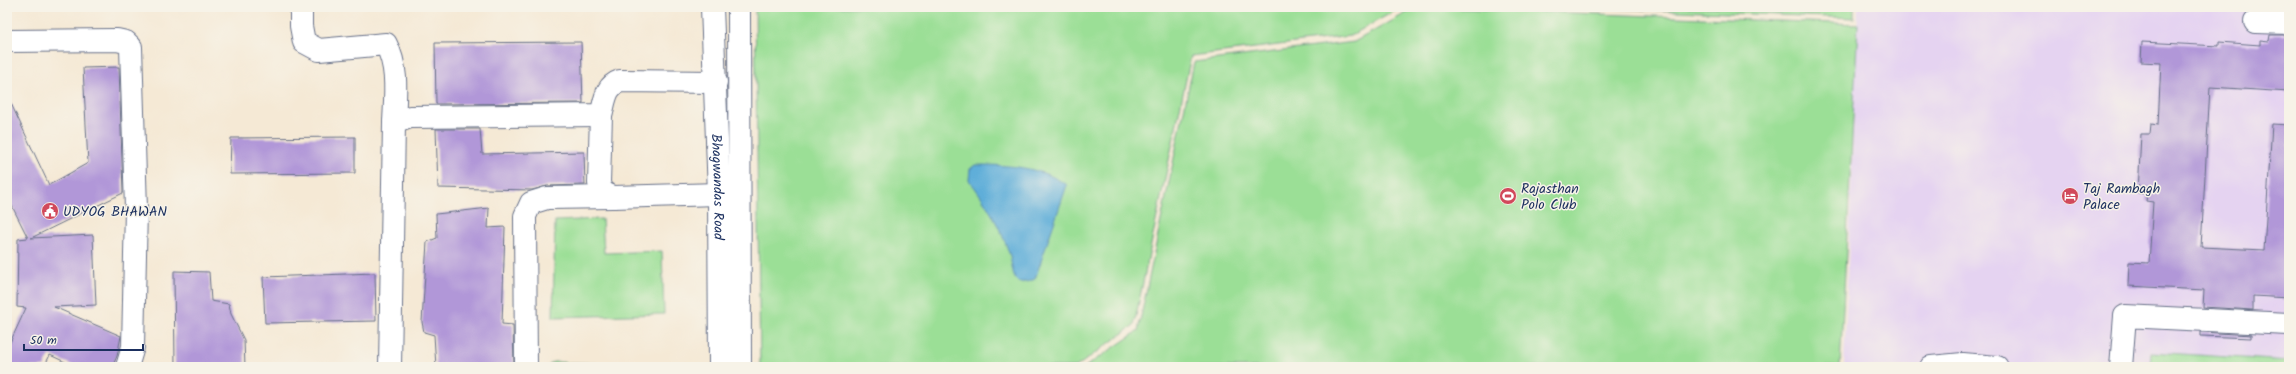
<svg xmlns="http://www.w3.org/2000/svg" width="2296" height="374" viewBox="0 0 2296 374" font-family="Kalam,sans-serif">
<style>
.built{fill:#e5d3f1}
.green{fill:#9bdf96;stroke:#5b877a}
.water{fill:#5faed9;stroke:#3d6e9c}
.building{fill:#b197d8}
.lines{fill:none;stroke-linecap:round;stroke-linejoin:round}
.minor-casing{stroke:#677088;stroke-width:24}
.minor{stroke:#fff;stroke-width:22}
.labels{text-anchor:middle;stroke-width:3;stroke-linejoin:round;paint-order:stroke}
.street-label{font-size:14px;fill:#1b2f5e;stroke:#f7f3e8}
.poi-label{font-size:14px;fill:#1b2f5e;stroke:#f7f3e8;text-anchor:start}
</style>
<rect width="100%" height="100%" fill="#f7f3e8"/>
<filter id="ink" filterUnits="userSpaceOnUse"><feTurbulence type="fractalNoise" baseFrequency=".025" numOctaves="2"/><feDisplacementMap in="SourceGraphic" scale="8" xChannelSelector="R" yChannelSelector="G"/><feConvolveMatrix kernelMatrix="1 2 1 2 8 2 1 2 1" color-interpolation-filters="sRGB"/></filter>
<filter id="wash" filterUnits="userSpaceOnUse"><feTurbulence type="fractalNoise" baseFrequency=".012" numOctaves="4" result="noise"/><feDisplacementMap in="SourceGraphic" scale="16" xChannelSelector="R" yChannelSelector="G"/><feGaussianBlur stdDeviation="0.9" result="paint"/><feColorMatrix in="noise" values="0 0 0 0 0 0 0 0 0 0 0 0 0 0 0 0 0 1.4 0 .05"/><feComposite in="paint" operator="in"/></filter>
<g filter="url(#wash)">
<rect width="100%" height="100%" fill="#f5e9d5"/>
<!-- built -->
<path class="built" d="M1858,7H2289V367H1844Z"/>
<!-- green -->
<path class="green" d="M755,7H1402L1350,36L1191,56L1134,325L1076,367H760Z
M1417,7L1858,24L1840,367H1085L1138,331L1194,62L1354,42Z
M1576,7H1854V18Z
M602,219L604,253L662,251L664,314L553,317L555,221Z
M2151,352L2289,361V367H2150Z
M553,362L678,366L547,367Z"/>
<!-- water -->
<path class="water" d="M975,165C1008,165 1039,166 1067,185L1035,279C1030,281 1023,284 1017,281C1013,279 1011,258 1009,253C1002,230 984,198 969,180L970,169Z"/>
<g id="blocks">
<!-- building -->
<path class="building" d="M2270,35H2289V92L2210,87L2201,247L2264,250L2272,124L2289,125V298L2253,296V310L2203,307L2204,290L2128,286L2129,262L2149,263L2153,202L2146,201L2147,194L2138,193L2141,134H2150L2151,124L2158,125L2161,63L2141,62L2142,42L2219,46V42L2260,45V40L2269,41Z
M581,42L583,103L436,104L435,43Z
M119,67L123,193L31,238L93,235L96,305L54,307L121,336L117,356L112,367H76L50,355L44,367H7V349L26,308L17,307L18,239L28,238L7,196V95L49,185L88,163L83,68Z
M436,129H480L482,154L584,152L585,185L547,186L532,190L438,188Z
M355,137V173L230,174L231,138Z
M489,208L488,228L505,227L502,324L513,325L514,367H436L434,335L424,332L422,322L427,242L437,238L436,214Z
M174,271L209,272L211,301L229,304L231,314L244,340L245,367H175Z
M375,273L376,321L265,323L263,277Z
M2201,332L2251,335V338L2201,336Z"/>
</g>
</g>
<g filter="url(#ink)">
<use href="#blocks" fill-opacity="0" stroke="#677088" stroke-width="1"/>
<g class="lines">
<!-- minor casing -->
<g class="minor-casing">
<g id="minor">
<path d="M301,7V26L304,42L319,50L386,44C399,69 395,96 394,123"/>
<path id="s1" d="M712,7L719,194L720,367"/>
<path d="M739,7L740,367"/>
<path d="M2255,22L2289,23"/>
<path d="M7,41L117,40L126,42L131,47L136,209L133,347L127,367"/>
<path d="M601,115L599,183L602,192L613,197L719,194"/>
<path d="M390,367L394,123L410,117L601,115C605,102 605,86 620,81L716,82"/>
<path d="M526,367L525,216L531,203L547,198L613,197"/>
<path d="M1931,367L1963,364L1997,367"/>
<path d="M2121,367L2125,316L2289,324"/>
</g>
</g>
<!-- minor -->
<use href="#minor" class="minor"/>
</g>
</g>
<!-- icons -->
<defs>
<g id="stadium-disc" transform="scale(0.9)"><circle r="9.5" fill="#d1495b" stroke="#f7f3e8"/><path d="M0-5a6.5 5 0 1 0 0 10a6.5 5 0 1 0 0-10ZM-3.5-1.8h7v3.6h-7Z" fill="#fff"/></g>
<g id="hotel-disc" transform="scale(0.9)"><circle r="9.5" fill="#d1495b" stroke="#f7f3e8"/><path d="M-6-4.5h1.5V1H6V5H4.5V3h-9V5H-6ZM-4 0a1.8 1.8 0 1 1 3.6 0ZM.5 0V-2.5h3Q6-2.5 6 0Z" fill="#fff"/></g>
<g id="civic-disc" transform="scale(0.9)"><circle r="9.5" fill="#d1495b" stroke="#f7f3e8"/><path d="M-.6-6.5H3V-4.5H.6V-3L4-1V1h2V6H-6V1h2V-1L-.6-3ZM-1.2 2.5V6h2.4V2.5Z" fill="#fff"/></g>
</defs>
<g fill-rule="evenodd">
<use href="#stadium-disc" x="1508" y="196"/>
<use href="#hotel-disc" x="2070" y="196"/>
<use href="#civic-disc" x="50" y="211"/>
</g>
<g class="labels">
<!-- street labels -->
<g class="street-label">
<text dy="5" stroke="none"><textPath href="#s1" startOffset="180">Bhagwandas Road</textPath></text>
</g>
<!-- poi labels -->
<g class="poi-label">
<text x="1521" y="193">Rajasthan<tspan x="1521" dy="16">Polo Club</tspan></text>
<text x="2083" y="193">Taj Rambagh<tspan x="2083" dy="16">Palace</tspan></text>
<text x="63" y="216">UDYOG BHAWAN</text>
</g>
</g>
<!-- margin -->
<rect width="2296" height="374" fill="none" stroke="#f7f3e8" stroke-width="24"/>
<!-- scale -->
<path d="M24 344v6h119v-6" fill="none" stroke="#1b2f5e" stroke-width="2"/>
<text x="30" y="344" font-size="12" fill="#1b2f5e" stroke="#f7f3e8" stroke-width="3" paint-order="stroke">50 m</text>
</svg>
